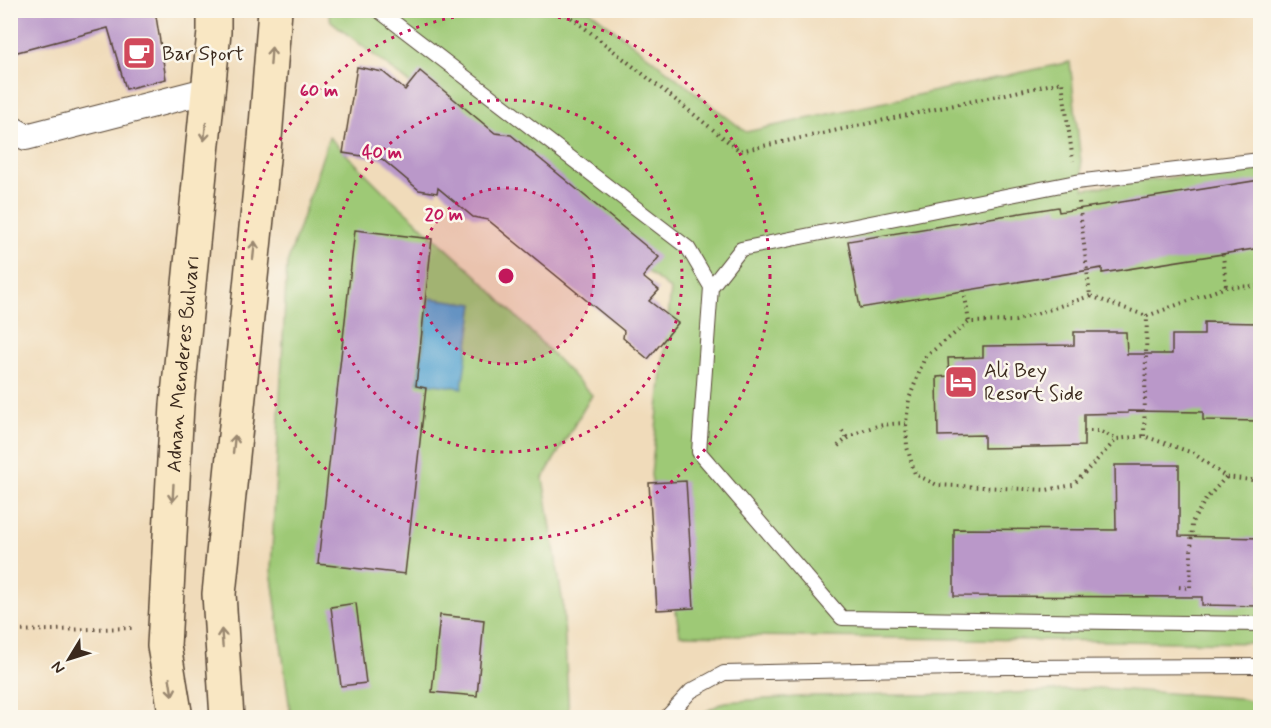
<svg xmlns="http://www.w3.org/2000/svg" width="1271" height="728" viewBox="0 0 1271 728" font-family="Mynerve,sans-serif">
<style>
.green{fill:#9ec976;stroke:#6c7a4a;stroke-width:1.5}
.water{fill:#59a4d1;stroke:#4a6778;stroke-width:1.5}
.building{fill:#ba98c9}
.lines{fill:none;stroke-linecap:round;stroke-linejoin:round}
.lane-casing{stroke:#564535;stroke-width:16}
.street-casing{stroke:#564535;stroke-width:28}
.secondary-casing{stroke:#564535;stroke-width:36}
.path{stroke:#564535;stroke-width:4;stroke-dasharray:1.5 4.5;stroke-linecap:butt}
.lane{stroke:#fff;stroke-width:14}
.street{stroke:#fff;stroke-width:26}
.secondary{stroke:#f9e7c3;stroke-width:33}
.oneway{stroke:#9a8870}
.ring{fill:none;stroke:#c2185b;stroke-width:3;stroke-dasharray:3 6}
.labels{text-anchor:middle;stroke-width:5;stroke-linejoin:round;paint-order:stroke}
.poi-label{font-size:20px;fill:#3b2a1e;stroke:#fbf7ec;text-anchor:start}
.street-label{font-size:20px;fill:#3b2a1e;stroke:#fbf7ec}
.centre{fill:#c2185b;stroke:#fbf7ec;stroke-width:3}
.ring-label{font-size:18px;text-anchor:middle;font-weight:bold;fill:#c2185b;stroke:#fbf7ec;stroke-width:5;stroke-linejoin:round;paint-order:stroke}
</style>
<rect width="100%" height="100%" fill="#fbf7ec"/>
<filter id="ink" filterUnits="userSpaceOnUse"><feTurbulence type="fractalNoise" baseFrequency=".0167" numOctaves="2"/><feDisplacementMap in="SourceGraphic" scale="12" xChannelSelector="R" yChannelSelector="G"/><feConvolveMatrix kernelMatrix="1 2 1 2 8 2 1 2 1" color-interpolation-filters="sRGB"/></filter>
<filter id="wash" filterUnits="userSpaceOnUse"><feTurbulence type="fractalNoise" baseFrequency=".008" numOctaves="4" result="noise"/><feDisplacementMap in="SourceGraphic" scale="24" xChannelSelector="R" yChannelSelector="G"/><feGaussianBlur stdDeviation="1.35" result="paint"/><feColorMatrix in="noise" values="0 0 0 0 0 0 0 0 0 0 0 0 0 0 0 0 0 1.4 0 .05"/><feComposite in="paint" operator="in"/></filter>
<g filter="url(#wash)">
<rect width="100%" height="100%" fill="#f0dbba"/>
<!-- green -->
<path class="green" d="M328,11H590L746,132L1070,62L1084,189L1260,166V643L680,635L651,475L671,290L331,21Z
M329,137L383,191L477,276L592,395L543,478L563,604L569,717L291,718L271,570L287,264Z
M1098,688L1238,698L1260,704V717H699L701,714L724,702L812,696L997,694Z"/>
<!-- water -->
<path class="water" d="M430,298L474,304L462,388L418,382Z"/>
<g id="blocks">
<!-- building -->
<path class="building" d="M10,10H155L166,79L126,89L108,28L10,54Z
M357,67L383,72L405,90L420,71L495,133L511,135L659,257L643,277L659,290L649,301L678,323L648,359L623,338L624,331L488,220L473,217L438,188L437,193L419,190L382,159L343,153Z
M1260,180V248L1102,273V268L860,308L848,241L1058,207L1059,212Z
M355,230L432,239L416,386L426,388L405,574L318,564Z
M1204,322L1260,323V421L1203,420V412L1128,411V413L1084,414V446L984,448V435L938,436L937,377L949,376L948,358L983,357V346L1074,345V332H1126L1127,354H1172V335H1204Z
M1115,465H1179V536L1260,538V606L1202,605V597L954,596V529L1116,530Z
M686,481L694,608L657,610L649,483Z
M356,603L366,683L341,686L331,607Z
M440,615L484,620L477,696L432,692Z"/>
</g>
</g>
<g filter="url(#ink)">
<use href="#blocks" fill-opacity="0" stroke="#564535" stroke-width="1.5"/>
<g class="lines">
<!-- lane casing -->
<g class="lane-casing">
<path id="lane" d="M378,10L688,248L711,287L699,452L842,618L1260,624
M711,287L741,249L1076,182L1260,160
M666,718L691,691L724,673L1005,667L1260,666"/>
</g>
<!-- street casing -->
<g class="street-casing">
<path id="street" d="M10,128L26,137L209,90"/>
</g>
<!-- secondary casing -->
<g class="secondary-casing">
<g id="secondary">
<path id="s1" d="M176,718L164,646L177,405L214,32V10"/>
<path d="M227,718L219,594L265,139L275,10"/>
</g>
</g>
<!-- path -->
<path class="path" d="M562,10L740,151L1062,82L1073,161
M1079,202L1090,296L1147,316
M1223,254L1226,287
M964,290L969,322
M1090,296L1015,321L969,322L925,357L909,399L906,423L907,447L915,474L937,485L1046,490L1073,485L1117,439L1144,436L1193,453L1226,477L1260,481
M842,431L847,438
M1084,431H1099L1117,439
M1144,436L1147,316L1226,287L1260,286
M838,446C858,428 880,424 906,423
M1179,587L1190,588L1192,522L1206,499L1226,477
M10,631L135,628"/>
<!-- lane -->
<use href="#lane" class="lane"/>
<!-- street -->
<use href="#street" class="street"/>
<!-- secondary -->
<use href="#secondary" class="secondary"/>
</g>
<!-- one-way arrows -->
<defs><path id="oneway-shaft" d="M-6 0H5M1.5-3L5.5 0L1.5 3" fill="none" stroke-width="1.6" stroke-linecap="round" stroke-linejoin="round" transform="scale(1.5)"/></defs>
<g class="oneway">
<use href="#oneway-shaft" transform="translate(271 56) rotate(-86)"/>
<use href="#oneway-shaft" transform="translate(205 132) rotate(96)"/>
<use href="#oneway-shaft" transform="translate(254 250) rotate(-84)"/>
<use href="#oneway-shaft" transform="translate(234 444) rotate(-84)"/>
<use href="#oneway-shaft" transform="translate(173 493) rotate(93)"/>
<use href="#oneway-shaft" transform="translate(222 638) rotate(-94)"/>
<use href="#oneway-shaft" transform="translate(171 687) rotate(81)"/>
</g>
</g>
<!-- distance rings -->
<circle cx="506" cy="276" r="88" fill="#c2185b" fill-opacity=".12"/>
<g class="ring">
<circle cx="506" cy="276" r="88"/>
<circle cx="506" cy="276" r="176"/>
<circle cx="506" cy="276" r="264"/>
</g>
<!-- icons -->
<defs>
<g id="cafe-square" transform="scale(1.725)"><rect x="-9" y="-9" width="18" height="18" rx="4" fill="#d1495b" stroke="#fbf7ec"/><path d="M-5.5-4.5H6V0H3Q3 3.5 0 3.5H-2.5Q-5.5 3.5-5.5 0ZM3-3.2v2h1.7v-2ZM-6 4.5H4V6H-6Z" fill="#fff"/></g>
<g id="hotel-square" transform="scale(1.725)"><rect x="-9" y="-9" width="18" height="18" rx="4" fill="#d1495b" stroke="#fbf7ec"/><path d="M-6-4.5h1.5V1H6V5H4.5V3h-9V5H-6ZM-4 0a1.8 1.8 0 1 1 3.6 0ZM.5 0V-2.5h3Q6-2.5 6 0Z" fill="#fff"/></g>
</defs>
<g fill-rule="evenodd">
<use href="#cafe-square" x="139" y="53"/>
<use href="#hotel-square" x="961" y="382"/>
</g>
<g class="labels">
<!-- poi labels -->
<g class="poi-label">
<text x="162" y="60">Bar Sport</text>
<text x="984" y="377">Ali Bey<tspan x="984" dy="23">Resort Side</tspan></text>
</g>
<!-- street labels -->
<g class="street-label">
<text dy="7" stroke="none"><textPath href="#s1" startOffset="356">Adnan Menderes Bulvarı</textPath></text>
</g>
</g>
<circle cx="506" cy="276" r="9" class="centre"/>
<g class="ring-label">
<text x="319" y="96">60 m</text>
<text x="382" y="158">40 m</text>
<text x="444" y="220">20 m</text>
</g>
<!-- margin -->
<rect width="1271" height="728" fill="none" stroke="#fbf7ec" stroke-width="36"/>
<!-- north arrow -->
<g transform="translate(69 659) rotate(232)" stroke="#fbf7ec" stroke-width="4.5" paint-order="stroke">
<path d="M0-4.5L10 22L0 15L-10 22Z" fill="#3b2a1e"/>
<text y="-9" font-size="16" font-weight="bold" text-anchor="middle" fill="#3b2a1e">N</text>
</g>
</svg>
